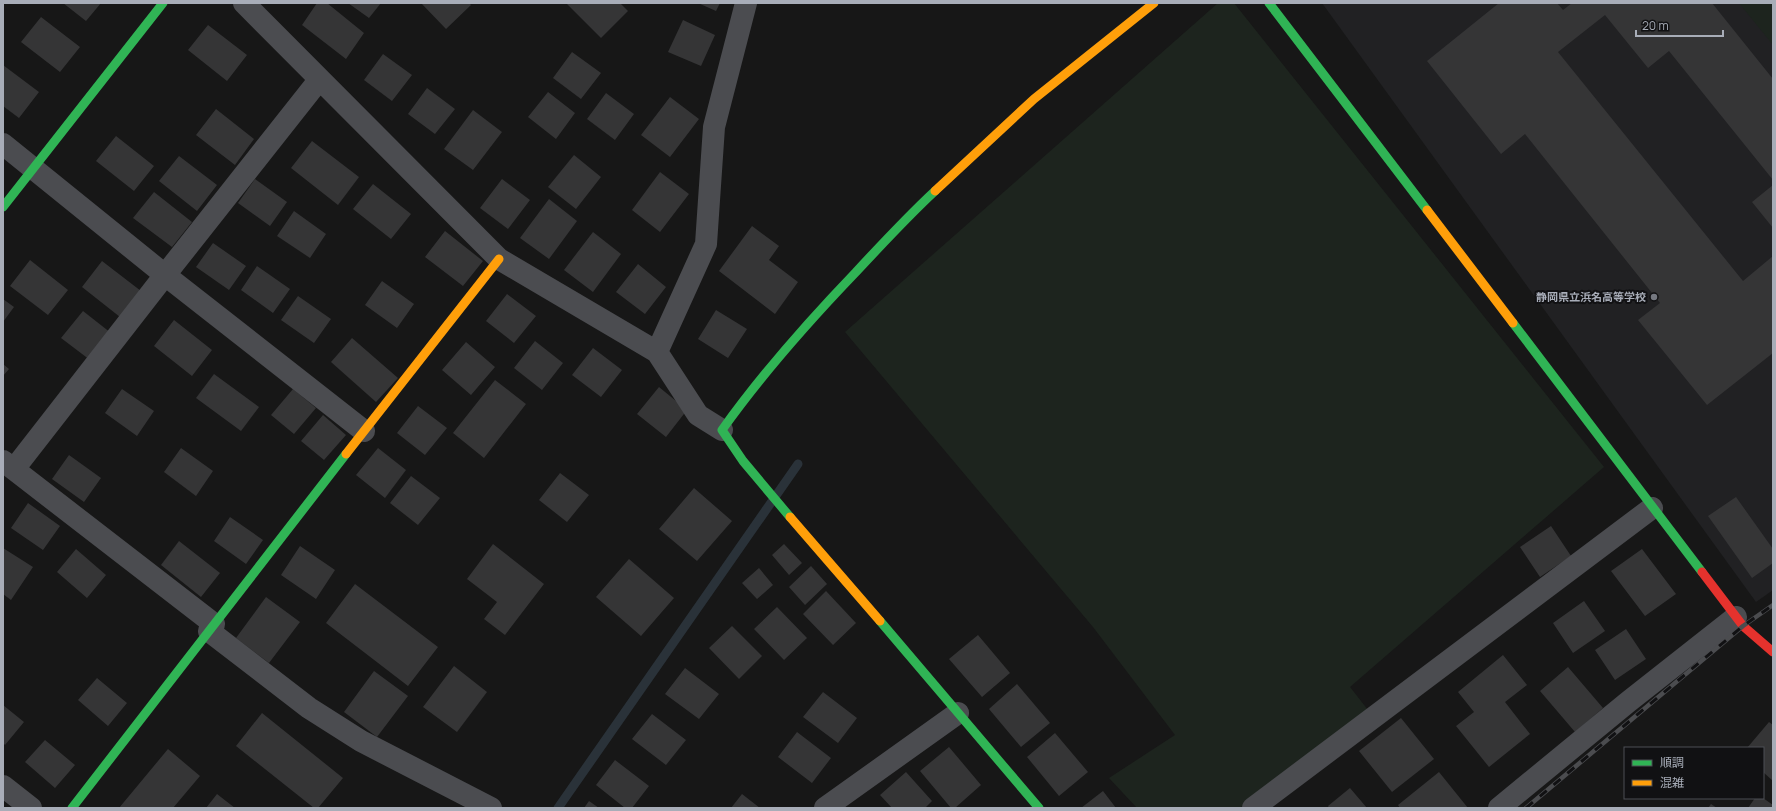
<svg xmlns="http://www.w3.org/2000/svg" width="1776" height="811" viewBox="0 0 1776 811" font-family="Manrope,'Noto Sans JP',sans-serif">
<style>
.built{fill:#212123}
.green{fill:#1d241e}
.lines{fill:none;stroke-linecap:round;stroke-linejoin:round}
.stream{stroke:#2a3239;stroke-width:9}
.building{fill:#353536}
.street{stroke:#4b4c50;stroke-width:22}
.fast{stroke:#30b455;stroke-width:9}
.slow{stroke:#ff9f0a;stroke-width:9}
.jam{stroke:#e5322d;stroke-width:9}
.rail-casing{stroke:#4b4c4f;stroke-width:4.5}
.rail{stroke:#111113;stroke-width:3;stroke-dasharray:9;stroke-linecap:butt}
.poi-dot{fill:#757880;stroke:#111113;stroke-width:1.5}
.labels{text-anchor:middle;stroke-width:4;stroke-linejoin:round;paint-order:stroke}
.poi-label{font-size:11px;font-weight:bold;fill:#a8adb8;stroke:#111113;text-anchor:end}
</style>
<rect width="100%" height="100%" fill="#171717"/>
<!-- built -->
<path class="built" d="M1322,3H1773V590L1756,602Z"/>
<!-- green -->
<path class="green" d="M1218,3H1234L1604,467L1350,687L1368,710L1240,808H1137L1109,778L1175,735L1093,627L845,332Z
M1739,3H1773V45Z"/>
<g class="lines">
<!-- stream -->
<path class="stream" d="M558,808L798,464"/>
</g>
<!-- building -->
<path class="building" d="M63,3H101L86,21Z
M317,3H327L364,33L346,59L302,25Z
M348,3H381L369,18Z
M421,3H469L471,5L446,29Z
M566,3H620L628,11L601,38Z
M698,3H720L716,11Z
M1499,3H1557L1563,10L1572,3H1712L1773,79V180L1669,51L1648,68L1605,15L1558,52L1743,281L1773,256V353L1707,405L1638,320L1660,303L1525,134L1501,154L1427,61Z
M41,17L80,47L60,72L21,42Z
M683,20L715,35L701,66L668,52Z
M208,25L247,55L227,81L188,50Z
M572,52L601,73L581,99L553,78Z
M383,54L412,75L392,101L364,80Z
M3,65L39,92L19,118L3,106Z
M427,88L455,109L435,134L408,114Z
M548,92L575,113L556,139L528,117Z
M606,93L634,114L615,140L587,119Z
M670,97L699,119L670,157L641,135Z
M216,109L254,139L235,165L196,135Z
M473,110L502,132L473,170L444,149Z
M116,136L154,166L134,191L96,161Z
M312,141L359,177L338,205L291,168Z
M574,155L601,177L576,209L548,187Z
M179,156L217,185L197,211L159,181Z
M660,172L689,194L660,232L632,210Z
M255,179L287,202L270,226L238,203Z
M502,179L530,200L508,229L480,208Z
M373,184L411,214L391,239L353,209Z
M1773,185V228L1752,202Z
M154,192L192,222L172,247L133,218Z
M549,199L577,221L549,259L520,238Z
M294,211L326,234L310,258L277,236Z
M752,226L779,246L769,260L798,282L775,314L719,271Z
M445,231L483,261L463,286L425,257Z
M593,232L621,254L593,292L564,270Z
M213,243L246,266L229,290L196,267Z
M30,260L68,290L48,315L10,286Z
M102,261L141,291L120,317L82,287Z
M638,264L666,287L645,314L616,292Z
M257,266L290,289L273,313L241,290Z
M382,281L414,304L397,328L365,305Z
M507,294L536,316L514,343L486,321Z
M298,296L331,319L314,343L281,320Z
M3,299L14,307L3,322Z
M716,310L747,329L728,358L698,339Z
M83,311L111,333L90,360L61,338Z
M174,320L212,350L192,376L154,346Z
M352,338L398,378L376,402L331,362Z
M535,341L563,363L542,390L514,368Z
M466,342L495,367L471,395L442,370Z
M593,348L622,370L601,397L572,375Z
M3,364L9,369L3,376Z
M214,374L259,407L241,431L196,398Z
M495,380L526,404L484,458L453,433Z
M659,387L687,410L666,437L637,414Z
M122,389L154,411L137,436L105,413Z
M293,389L316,408L294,434L271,415Z
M418,406L447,428L425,455L397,433Z
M323,415L346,435L324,460L301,441Z
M181,448L213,471L196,496L164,472Z
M378,448L406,470L385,498L356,475Z
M69,455L101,478L84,502L52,479Z
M560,473L589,495L567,522L539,500Z
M411,476L440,498L418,525L390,503Z
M694,488L732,521L697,561L659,529Z
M1736,497L1773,549V563L1752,578L1708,516Z
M28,503L60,526L43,550L11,528Z
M230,517L263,540L246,564L214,541Z
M1551,526L1571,556L1540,577L1520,547Z
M179,541L220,573L201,597L161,565Z
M493,544L544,584L505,635L484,619L497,602L467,579Z
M784,544L802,563L789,575L772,555Z
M300,546L335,570L316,599L281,575Z
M3,548L33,567L11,600L3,594Z
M76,549L106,575L87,598L57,572Z
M1642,549L1676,594L1645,616L1611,571Z
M629,559L674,598L641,636L596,597Z
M811,566L827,584L805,605L789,587Z
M759,568L773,585L757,599L742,583Z
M355,584L438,647L408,686L326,623Z
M826,591L856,623L833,645L803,614Z
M266,597L300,622L269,663L236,638Z
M1584,601L1605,631L1573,653L1553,623Z
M777,607L807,638L784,660L754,629Z
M732,626L762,656L739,679L709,648Z
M1626,629L1646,659L1615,680L1595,650Z
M978,635L1010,673L982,697L949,659Z
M1503,655L1527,685L1505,702L1530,734L1489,767L1456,726L1474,712L1458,692Z
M454,666L487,692L457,732L423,707Z
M1568,667L1603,708L1575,732L1540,691Z
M685,668L719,694L699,719L665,694Z
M374,671L408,696L377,737L344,712Z
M97,678L127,703L108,726L78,700Z
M1017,684L1050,723L1021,747L989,709Z
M823,692L857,718L838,743L803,717Z
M3,705L24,722L5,745L3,743Z
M262,713L343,778L318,808H314L236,746Z
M652,714L686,740L666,765L632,739Z
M1401,718L1434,759L1392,792L1359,751Z
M1769,722L1773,725V781L1763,772V748H1747Z
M797,732L831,758L812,783L778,757Z
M1055,733L1088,772L1059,796L1027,757Z
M45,740L75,765L55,788L25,762Z
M949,747L981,785L955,808H951L920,771Z
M168,749L200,776L173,808H119Z
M615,760L649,786L632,808H625L596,785Z
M906,772L932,801L925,808H892L880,795Z
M1439,772L1468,808H1400L1398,805Z
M1350,788L1367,808H1329L1328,806Z
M1103,791L1116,808H1081Z
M217,794L235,808H206Z
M742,794L760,808H731Z
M1755,798H1763L1773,805V808H1748Z
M589,801L599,808H584Z
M1711,804L1717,808H1708Z"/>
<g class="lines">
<!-- street -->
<path class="street" d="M244,3L499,259L657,352L698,415L722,430
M3,144L165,275L364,431
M657,352L706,244L714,127L746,3
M3,461L214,624
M14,469L165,275L319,80
M209,631L309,708L361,741L491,808
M3,786L31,808
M825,808L958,713
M1253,808L1652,508
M1499,808L1628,702L1736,617"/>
<!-- fast -->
<path class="fast" d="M1269,3L1427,210
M3,207L163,3
M1513,323L1702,572
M790,517L743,461L722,430C762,374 808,322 856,272C882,244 907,217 935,191
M880,621L1039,808
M72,808L346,454"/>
<!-- slow -->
<path class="slow" d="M935,191L1034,99L1154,3
M1427,210L1513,323
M346,454L499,259
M790,517L880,621"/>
<!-- jam -->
<path class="jam" d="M1702,572L1743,626L1773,652"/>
<!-- rail casing -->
<g class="rail-casing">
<path id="rail" d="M1526,808L1743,626L1773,605"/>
</g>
<!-- rail -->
<use href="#rail" class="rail"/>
</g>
<!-- markers -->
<circle class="poi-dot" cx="1654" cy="297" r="4"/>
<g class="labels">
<!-- poi labels -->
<g class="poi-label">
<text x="1646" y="301">静岡県立浜名高等学校</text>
</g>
</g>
<!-- border -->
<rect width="1776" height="811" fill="none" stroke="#a8adb8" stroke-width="8"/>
<!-- legend -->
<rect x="1624" y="747" width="140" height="52" fill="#111113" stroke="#4d4f55"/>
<rect x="1632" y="760" width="20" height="6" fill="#30b455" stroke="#4d4f55"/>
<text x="1660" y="767" font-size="12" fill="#a8adb8">順調</text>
<rect x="1632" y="780" width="20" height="6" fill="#ff9f0a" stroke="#4d4f55"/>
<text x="1660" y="787" font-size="12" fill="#a8adb8">混雑</text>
<!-- scale -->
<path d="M1636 30v6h87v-6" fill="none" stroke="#a8adb8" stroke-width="2"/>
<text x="1642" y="30" font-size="12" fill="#a8adb8" stroke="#111113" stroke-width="3" paint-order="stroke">20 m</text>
</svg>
